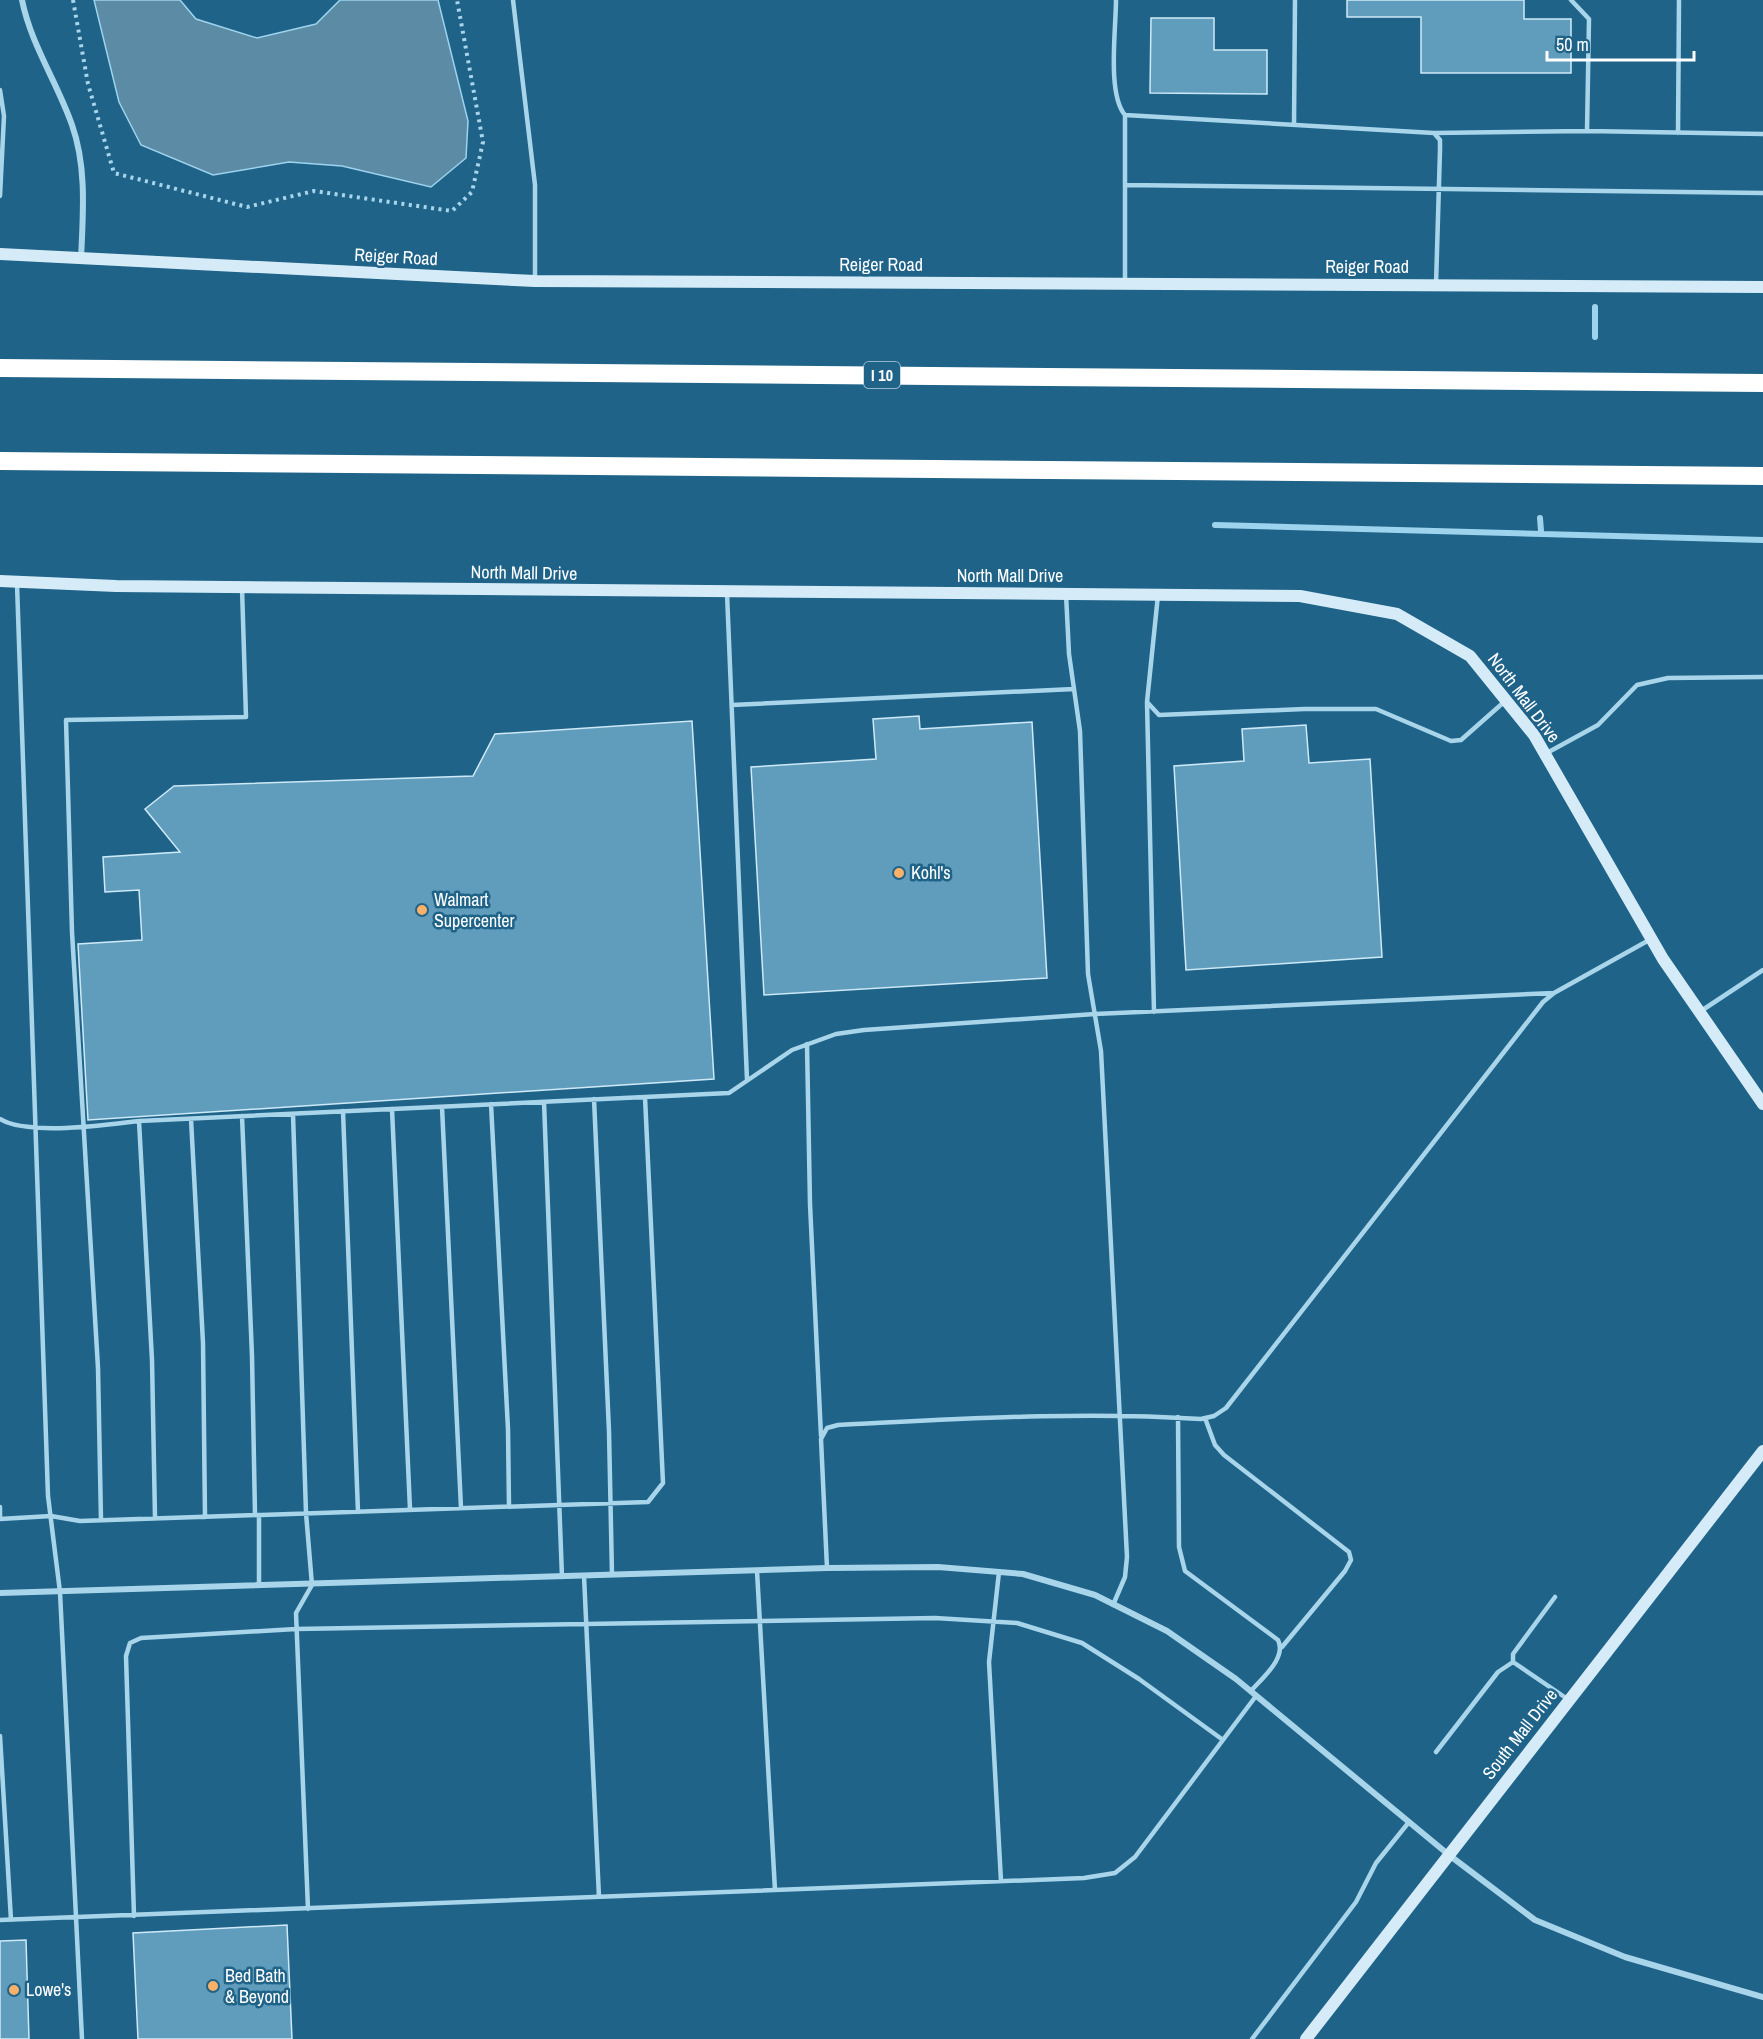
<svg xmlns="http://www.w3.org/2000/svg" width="1763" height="2039" viewBox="0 0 1763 2039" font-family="'Archivo Narrow',sans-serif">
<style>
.water{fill:#5c8ba5;stroke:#9dd3ed;stroke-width:1.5}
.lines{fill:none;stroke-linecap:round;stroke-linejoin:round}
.stream{stroke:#9dd3ed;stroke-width:6}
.building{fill:#609cbb;stroke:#ceeaf8;stroke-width:1.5}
.path{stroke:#a9d5eb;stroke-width:4;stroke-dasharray:3 4.5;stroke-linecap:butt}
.lane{stroke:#a9d5eb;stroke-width:4.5}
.street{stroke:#a9d5eb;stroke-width:6}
.secondary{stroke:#d5ecf8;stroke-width:12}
.highway{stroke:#fff;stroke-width:18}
.poi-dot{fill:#f9b169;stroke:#1f6389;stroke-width:2}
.labels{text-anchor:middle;stroke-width:5;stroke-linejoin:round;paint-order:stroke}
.shield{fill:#1f6389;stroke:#bcd0dc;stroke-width:1.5}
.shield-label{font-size:16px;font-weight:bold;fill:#fff}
.street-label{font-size:18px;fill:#fff;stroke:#1f6389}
.poi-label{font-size:18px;fill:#fff;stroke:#1f6389;text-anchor:start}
</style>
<rect width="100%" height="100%" fill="#1f6389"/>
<!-- water -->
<path class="water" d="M94,0H180L196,19L257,38L316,24L340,0H438L468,121L466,158L431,187L342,166L289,162L213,175L141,145L119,102Z"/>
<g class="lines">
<!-- stream -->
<path class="stream" d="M1595,337V307
M1540,518L1541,531
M1215,525L1763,540"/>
</g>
<!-- building -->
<path class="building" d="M1347,0H1524V19H1571V73H1421V17H1347Z
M1151,18H1214V50H1267V94L1150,93Z
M919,716L920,729L1032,722L1047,978L764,995L751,767L876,759L873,719Z
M692,721L714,1079L88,1120L78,944L142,940L139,890L105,892L103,857L180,852L145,809L174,786L473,776L495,734Z
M1306,725L1309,763L1370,759L1382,957L1186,970L1174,766L1244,761L1242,729Z
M287,1925L292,2039H138L133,1933Z
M26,1940L29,2039H0V1941Z"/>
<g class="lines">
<!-- path -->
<path class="path" d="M73,0L88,84L114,173L247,207L314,191L452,211L472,192L483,142L457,0"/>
<!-- lane -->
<path class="lane" d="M513,0L535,185V279
M1116,0C1116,29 1107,94 1125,115L1434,133L1440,140V150L1436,285
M1571,0L1589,19L1587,131
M0,90L4,116L0,196
M1125,115V284
M1294,125L1295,0
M1434,133L1587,131L1763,134
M1678,133L1679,0
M1125,185L1763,193
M17,584L48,1496L60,1592L82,2039
M727,593L747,1080
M1066,594L1069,654L1080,731L1088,974L1101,1051L1127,1557L1125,1577L1113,1605
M1158,595L1147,702L1159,715L1304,709H1376L1451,741L1461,740L1504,702
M1147,702L1154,1012
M732,705L1074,689
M1545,754L1598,725L1637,685L1668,678L1763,677
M1701,1011L1763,970
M807,1044L810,1204L821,1436
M594,1099L609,1431L612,1575
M544,1102L562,1577
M491,1104L508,1429L509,1507
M442,1107L461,1508
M392,1109L410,1509
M343,1111L358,1512
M293,1114L306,1513L312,1585L296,1613L308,1909
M242,1116L252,1356L255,1515
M0,1119C27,1136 108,1125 139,1121L729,1093L792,1050L836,1034L864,1030L1095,1014L1554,993
M191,1119L203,1343L205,1517
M139,1121L152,1360L155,1518
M1178,1417L1179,1547L1185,1571L1278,1640C1287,1658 1262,1678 1251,1691
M1205,1418L1215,1445L1224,1455L1349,1552L1351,1560L1345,1571L1282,1647
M0,1507V1519
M259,1515V1586
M0,1519L51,1516L80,1521L648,1502L663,1483L645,1097
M101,1520L98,1368L72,932L66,720L246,717L242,588
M827,1568L821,1439L827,1428L838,1425C960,1419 1080,1411 1201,1419L1214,1416L1226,1408L1543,1002L1554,993L1651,939
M757,1571L775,1890
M999,1572L989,1662L1001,1881
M584,1576L599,1897
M1513,1662V1654L1555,1597
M0,1736L11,1920
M1436,1752L1498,1672L1513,1662L1569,1700
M134,1916L126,1656L130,1643L141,1638L296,1629L586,1624L935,1618L1017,1623L1082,1643L1139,1679L1223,1740
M0,1920L1084,1878L1115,1873L1135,1857L1256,1696
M1252,2039L1356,1902L1376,1863L1409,1822"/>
<!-- street -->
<path class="street" d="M22,0C31,45 57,82 72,125C87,167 83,214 81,259
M0,1593L827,1568L938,1567L1023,1574L1095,1595L1167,1631L1236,1679L1449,1855L1535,1920L1625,1957L1763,1997"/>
<!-- secondary -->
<path class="secondary" d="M0,254L535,281L1763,287
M0,581L116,586L1300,596L1397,614L1470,656L1534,735L1663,959L1763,1104
M1306,2039L1763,1451"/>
<!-- highway -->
<path class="highway" d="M0,368L1763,383
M0,461L1763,476"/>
</g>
<!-- markers -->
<g class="poi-dot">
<circle cx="899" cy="873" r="6"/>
<circle cx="422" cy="910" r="6"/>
<circle cx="213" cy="1986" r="6"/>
<circle cx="14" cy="1990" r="6"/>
</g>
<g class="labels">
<!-- shield labels -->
<rect class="shield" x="864" y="362" width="36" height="26" rx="4.5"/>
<g class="shield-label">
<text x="882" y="381">I 10</text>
</g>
<!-- street labels -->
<g class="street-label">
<text transform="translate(396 257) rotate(3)" y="6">Reiger Road</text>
<text x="881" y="271">Reiger Road</text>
<text x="1367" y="273">Reiger Road</text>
<text transform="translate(524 573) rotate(1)" y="6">North Mall Drive</text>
<text x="1010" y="582">North Mall Drive</text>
<text transform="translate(1524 698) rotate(53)" y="6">North Mall Drive</text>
<text transform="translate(1520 1734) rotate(-52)" y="6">South Mall Drive</text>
</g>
<!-- poi labels -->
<g class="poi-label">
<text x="911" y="879">Kohl's</text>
<text x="434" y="906">Walmart<tspan x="434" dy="21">Supercenter</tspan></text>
<text x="225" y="1982">Bed Bath<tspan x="225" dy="21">&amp; Beyond</tspan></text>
<text x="26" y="1996">Lowe's</text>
</g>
</g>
<!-- scale -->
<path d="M1547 51v9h147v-9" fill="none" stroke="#ffffff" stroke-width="3"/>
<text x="1556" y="51" font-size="18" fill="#ffffff" stroke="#1f6389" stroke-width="4.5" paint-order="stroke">50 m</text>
</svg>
